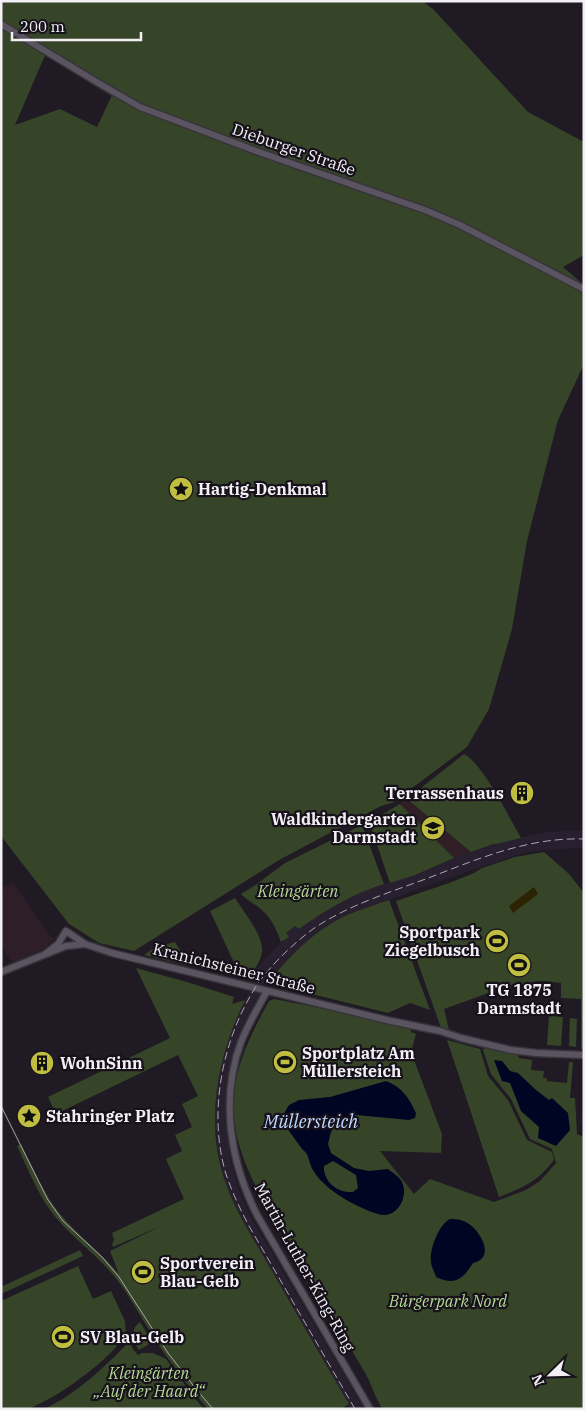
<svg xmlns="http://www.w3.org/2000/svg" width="585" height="1410" viewBox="0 0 585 1410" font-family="'IBM Plex Serif',serif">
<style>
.commercial{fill:#2e1e28}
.built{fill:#28202f}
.education{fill:#2f1e25}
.green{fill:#364528;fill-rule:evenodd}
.sand{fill:#2b2302}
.water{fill:#000524;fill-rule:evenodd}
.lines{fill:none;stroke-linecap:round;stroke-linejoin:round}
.secondary-casing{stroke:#38343b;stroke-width:9}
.secondary{stroke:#5a5460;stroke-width:6}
.tram{stroke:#aba7af;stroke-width:1}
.rail{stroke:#aba7af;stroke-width:1;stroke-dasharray:8 4;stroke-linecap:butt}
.labels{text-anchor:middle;stroke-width:4.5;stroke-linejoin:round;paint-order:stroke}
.street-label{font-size:16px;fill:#f2eff5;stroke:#16111a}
.poi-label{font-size:16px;font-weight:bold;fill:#f2eff5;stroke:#16111a;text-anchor:start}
.park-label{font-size:16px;font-style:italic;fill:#b4d994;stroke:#16111a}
.water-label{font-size:18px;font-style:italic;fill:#bed8ff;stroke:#16111a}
</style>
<rect width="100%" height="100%" fill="#1f1a24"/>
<!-- commercial -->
<path class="commercial" d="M13,883L51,937L55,938L44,949L15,962L10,960L1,945V889Z"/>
<!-- built -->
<path class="built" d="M584,830V848L558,849L529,852L514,856L423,887L344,917L328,926L303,945L282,965L266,985L247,981L264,960L281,942L289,937L286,933L296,925L299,929L315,918L351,896L364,890L415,875L454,858L493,844H496L509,840L546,832Z
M250,991L261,994L241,1033L234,1053L226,1094L225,1119L231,1163L240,1193L251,1217L364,1409H351L245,1225L226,1185L221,1167L218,1150L214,1119L215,1103L220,1067L234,1024L245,1000Z"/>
<!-- education -->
<path class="education" d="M407,799L471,852L454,858L400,804Z"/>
<!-- green -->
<path class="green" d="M1,1H422L433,9L528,112L584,142V255L563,267L584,285V364L558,420L527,541L512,629L489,709L467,747L392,803L381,806L279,860L134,951L99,943L69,924L1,836ZM46,53L113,93L97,127L60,109L15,125Z
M464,754C484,765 508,816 521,838L496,844H493L471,852L407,799Z
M400,804L454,858L415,875L390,883L372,830L376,826L379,816Z
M362,825L384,884C352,894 326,910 299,929L295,926L286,933L289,937L281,942C277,931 272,919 263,911C256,904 247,901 241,894L254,886L285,863Z
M544,852L569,874L584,893V1049H581V999L561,998V983C542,981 532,977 519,994L520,987L516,983L444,1009L449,1030L441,1028L396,901L449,883L474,873L482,868L515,857Z
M235,898C243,911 260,931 262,947C263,955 259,962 255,969L238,971L210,911Z
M389,900L430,1010L410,1003L388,1013L268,983C289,956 314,931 345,916C359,910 374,905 389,900Z
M175,942L190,966L144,955L155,947Z
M136,968L187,982L234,997L232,1004L245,1000C217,1057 204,1123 226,1184C238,1217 259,1248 276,1278C300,1320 324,1362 349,1404L341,1409H208C187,1385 168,1360 151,1333C140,1316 131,1298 118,1281C101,1258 76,1241 57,1219C39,1198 29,1171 17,1146L21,1144C33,1168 44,1195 61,1215C79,1236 101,1253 119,1274L110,1251L161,1226L113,1247L112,1244L114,1240L112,1233L184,1199L166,1159L182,1151L175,1135L192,1127L182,1104L198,1096L178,1055L56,1114L48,1097L170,1038Z
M274,999L351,1014L411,1029V1032L416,1034L411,1052L442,1134L441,1153L380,1151L414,1194L430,1179L494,1202L526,1190L540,1181L556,1163L552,1149L530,1139L511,1099L491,1074L483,1050L485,1048L518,1055L519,1058L532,1060L531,1070L544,1071L543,1078H547V1081L567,1083L569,1062H573L570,1098H575L577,1134L584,1137V1409H382L375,1395L368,1378C346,1340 323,1302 301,1263C270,1211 228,1156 234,1092C238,1059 253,1030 269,1001Z
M549,1016L563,1017L561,1046L547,1045Z
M570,1018L577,1019L576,1047L569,1046Z
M447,1040L480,1049L488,1076L508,1100L527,1140L552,1152L554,1160C537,1182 524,1187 499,1197Z
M80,1250L83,1256L1,1294V1287Z
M78,1266L93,1299L111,1291L125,1321L126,1335C108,1360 67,1391 39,1404C36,1405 32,1408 28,1409C20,1410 10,1409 1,1409V1301Z
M140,1322L150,1338L148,1345L139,1350C132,1341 130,1329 140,1322Z
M129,1342L133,1349L138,1355L142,1353H153L166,1359L193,1396L204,1409H44C77,1394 104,1367 129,1342Z"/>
<!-- sand -->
<path class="sand" d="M534,887L538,894L513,913L509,906Z"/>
<!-- water -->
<path class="water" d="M494,1060L502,1061L510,1071L518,1073L536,1090L549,1100L552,1098L568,1113L570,1130L556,1146L538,1138L539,1127L521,1111L510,1083L502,1081Z
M386,1081C402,1087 409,1098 416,1113L415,1118L409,1120L356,1115L345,1118L337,1124L331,1132L328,1144L331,1153L354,1168L369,1171L388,1169C393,1173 400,1177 402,1182C408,1195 400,1213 386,1215C377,1216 358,1206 350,1202C336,1194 317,1181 311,1166C308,1159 309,1154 302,1149L284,1124L283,1115L289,1105L299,1100L330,1097ZM333,1161L356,1175L358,1188L353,1192C350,1192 344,1192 340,1190C330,1186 323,1176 324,1166Z
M450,1219C457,1219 464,1220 469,1224C482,1233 495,1258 473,1263C463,1279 455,1286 436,1277C435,1272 431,1267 431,1262C429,1250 439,1224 450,1219Z"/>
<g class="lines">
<!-- secondary casing -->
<g class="secondary-casing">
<path id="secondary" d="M1,24L100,84L140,107L256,151L425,210L460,225L584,289
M44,955L58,944L66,931L85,944L112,953L391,1021L440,1031L461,1038L511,1050L536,1053L584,1055
M1,972L66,946L85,944
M267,991C258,1008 248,1024 241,1042C220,1099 230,1162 257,1215L370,1409"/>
</g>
<!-- secondary -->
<use href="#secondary" class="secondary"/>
<!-- tram -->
<path class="tram" d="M1,1106L48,1200L63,1221L102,1257L119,1277L168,1353L196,1389L213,1409"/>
<!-- rail -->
<path class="rail" d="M355,1409L249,1226C240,1209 232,1192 226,1174C207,1112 223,1035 259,982C274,962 293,944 313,929C348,905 391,892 431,877C480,858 530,837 584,839"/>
</g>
<!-- icons -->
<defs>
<g id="sight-disc" transform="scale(1.25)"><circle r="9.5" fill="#c0be41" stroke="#16111a"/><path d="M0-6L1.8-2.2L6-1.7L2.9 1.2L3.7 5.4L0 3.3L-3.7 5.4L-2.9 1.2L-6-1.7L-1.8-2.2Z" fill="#111"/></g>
<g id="building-disc" transform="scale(1.25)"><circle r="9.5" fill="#c0be41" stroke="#16111a"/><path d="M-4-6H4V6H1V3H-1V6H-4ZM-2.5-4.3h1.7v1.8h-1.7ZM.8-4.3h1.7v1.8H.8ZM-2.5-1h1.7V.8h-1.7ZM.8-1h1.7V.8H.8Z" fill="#111"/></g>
<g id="school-disc" transform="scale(1.25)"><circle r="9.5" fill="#c0be41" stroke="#16111a"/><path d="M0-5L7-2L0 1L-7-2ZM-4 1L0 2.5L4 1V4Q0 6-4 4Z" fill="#111"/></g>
<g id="stadium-disc" transform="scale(1.25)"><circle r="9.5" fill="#c0be41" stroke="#16111a"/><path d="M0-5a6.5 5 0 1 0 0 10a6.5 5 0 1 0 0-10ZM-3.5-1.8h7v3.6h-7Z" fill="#111"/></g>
</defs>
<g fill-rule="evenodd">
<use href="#sight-disc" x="181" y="489"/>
<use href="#building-disc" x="522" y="793"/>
<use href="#school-disc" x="433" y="828"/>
<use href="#stadium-disc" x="497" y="941"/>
<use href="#stadium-disc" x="519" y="965"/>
<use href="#stadium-disc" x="285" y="1062"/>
<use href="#building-disc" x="42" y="1063"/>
<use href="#sight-disc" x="29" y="1116"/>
<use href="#stadium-disc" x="143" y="1272"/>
<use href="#stadium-disc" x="63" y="1337"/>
</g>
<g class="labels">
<!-- street labels -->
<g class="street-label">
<text transform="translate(294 149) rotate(19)" y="6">Dieburger Straße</text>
<text transform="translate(234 968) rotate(14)" y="6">Kranichsteiner Straße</text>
<text transform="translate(305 1267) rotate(61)" y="6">Martin-Luther-King-Ring</text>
</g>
<!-- poi labels -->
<g class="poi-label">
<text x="198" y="495">Hartig-Denkmal</text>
<text x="504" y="799" text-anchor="end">Terrassenhaus</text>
<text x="416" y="825" text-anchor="end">Waldkindergarten<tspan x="416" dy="18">Darmstadt</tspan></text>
<text x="480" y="938" text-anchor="end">Sportpark<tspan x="480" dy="18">Ziegelbusch</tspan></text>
<text x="519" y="996" text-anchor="middle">TG 1875<tspan x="519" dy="18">Darmstadt</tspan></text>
<text x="302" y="1059">Sportplatz Am<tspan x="302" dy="18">Müllersteich</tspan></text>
<text x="60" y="1069">WohnSinn</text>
<text x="46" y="1122">Stahringer Platz</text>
<text x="160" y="1269">Sportverein<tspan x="160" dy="18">Blau-Gelb</tspan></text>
<text x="80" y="1343">SV Blau-Gelb</text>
</g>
<!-- park labels -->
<g class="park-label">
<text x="298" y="897">Kleingärten</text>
<text x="448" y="1307">Bürgerpark Nord</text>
<text x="149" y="1379">Kleingärten<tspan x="149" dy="18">„Auf der Haard“</tspan></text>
</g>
<!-- water labels -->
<g class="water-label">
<text x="311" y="1128">Müllersteich</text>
</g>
</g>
<!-- border -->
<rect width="585" height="1410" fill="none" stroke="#f2eff5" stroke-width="5"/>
<!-- north arrow -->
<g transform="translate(550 1375) rotate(247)" stroke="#16111a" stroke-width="4" paint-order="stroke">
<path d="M0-4L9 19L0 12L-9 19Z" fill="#f2eff5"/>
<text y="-8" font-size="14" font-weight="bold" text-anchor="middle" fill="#f2eff5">N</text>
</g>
<!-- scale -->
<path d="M12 32v8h129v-8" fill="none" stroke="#f2eff5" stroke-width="2.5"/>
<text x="20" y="32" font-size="15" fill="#f2eff5" stroke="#16111a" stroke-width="4" paint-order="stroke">200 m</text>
</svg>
